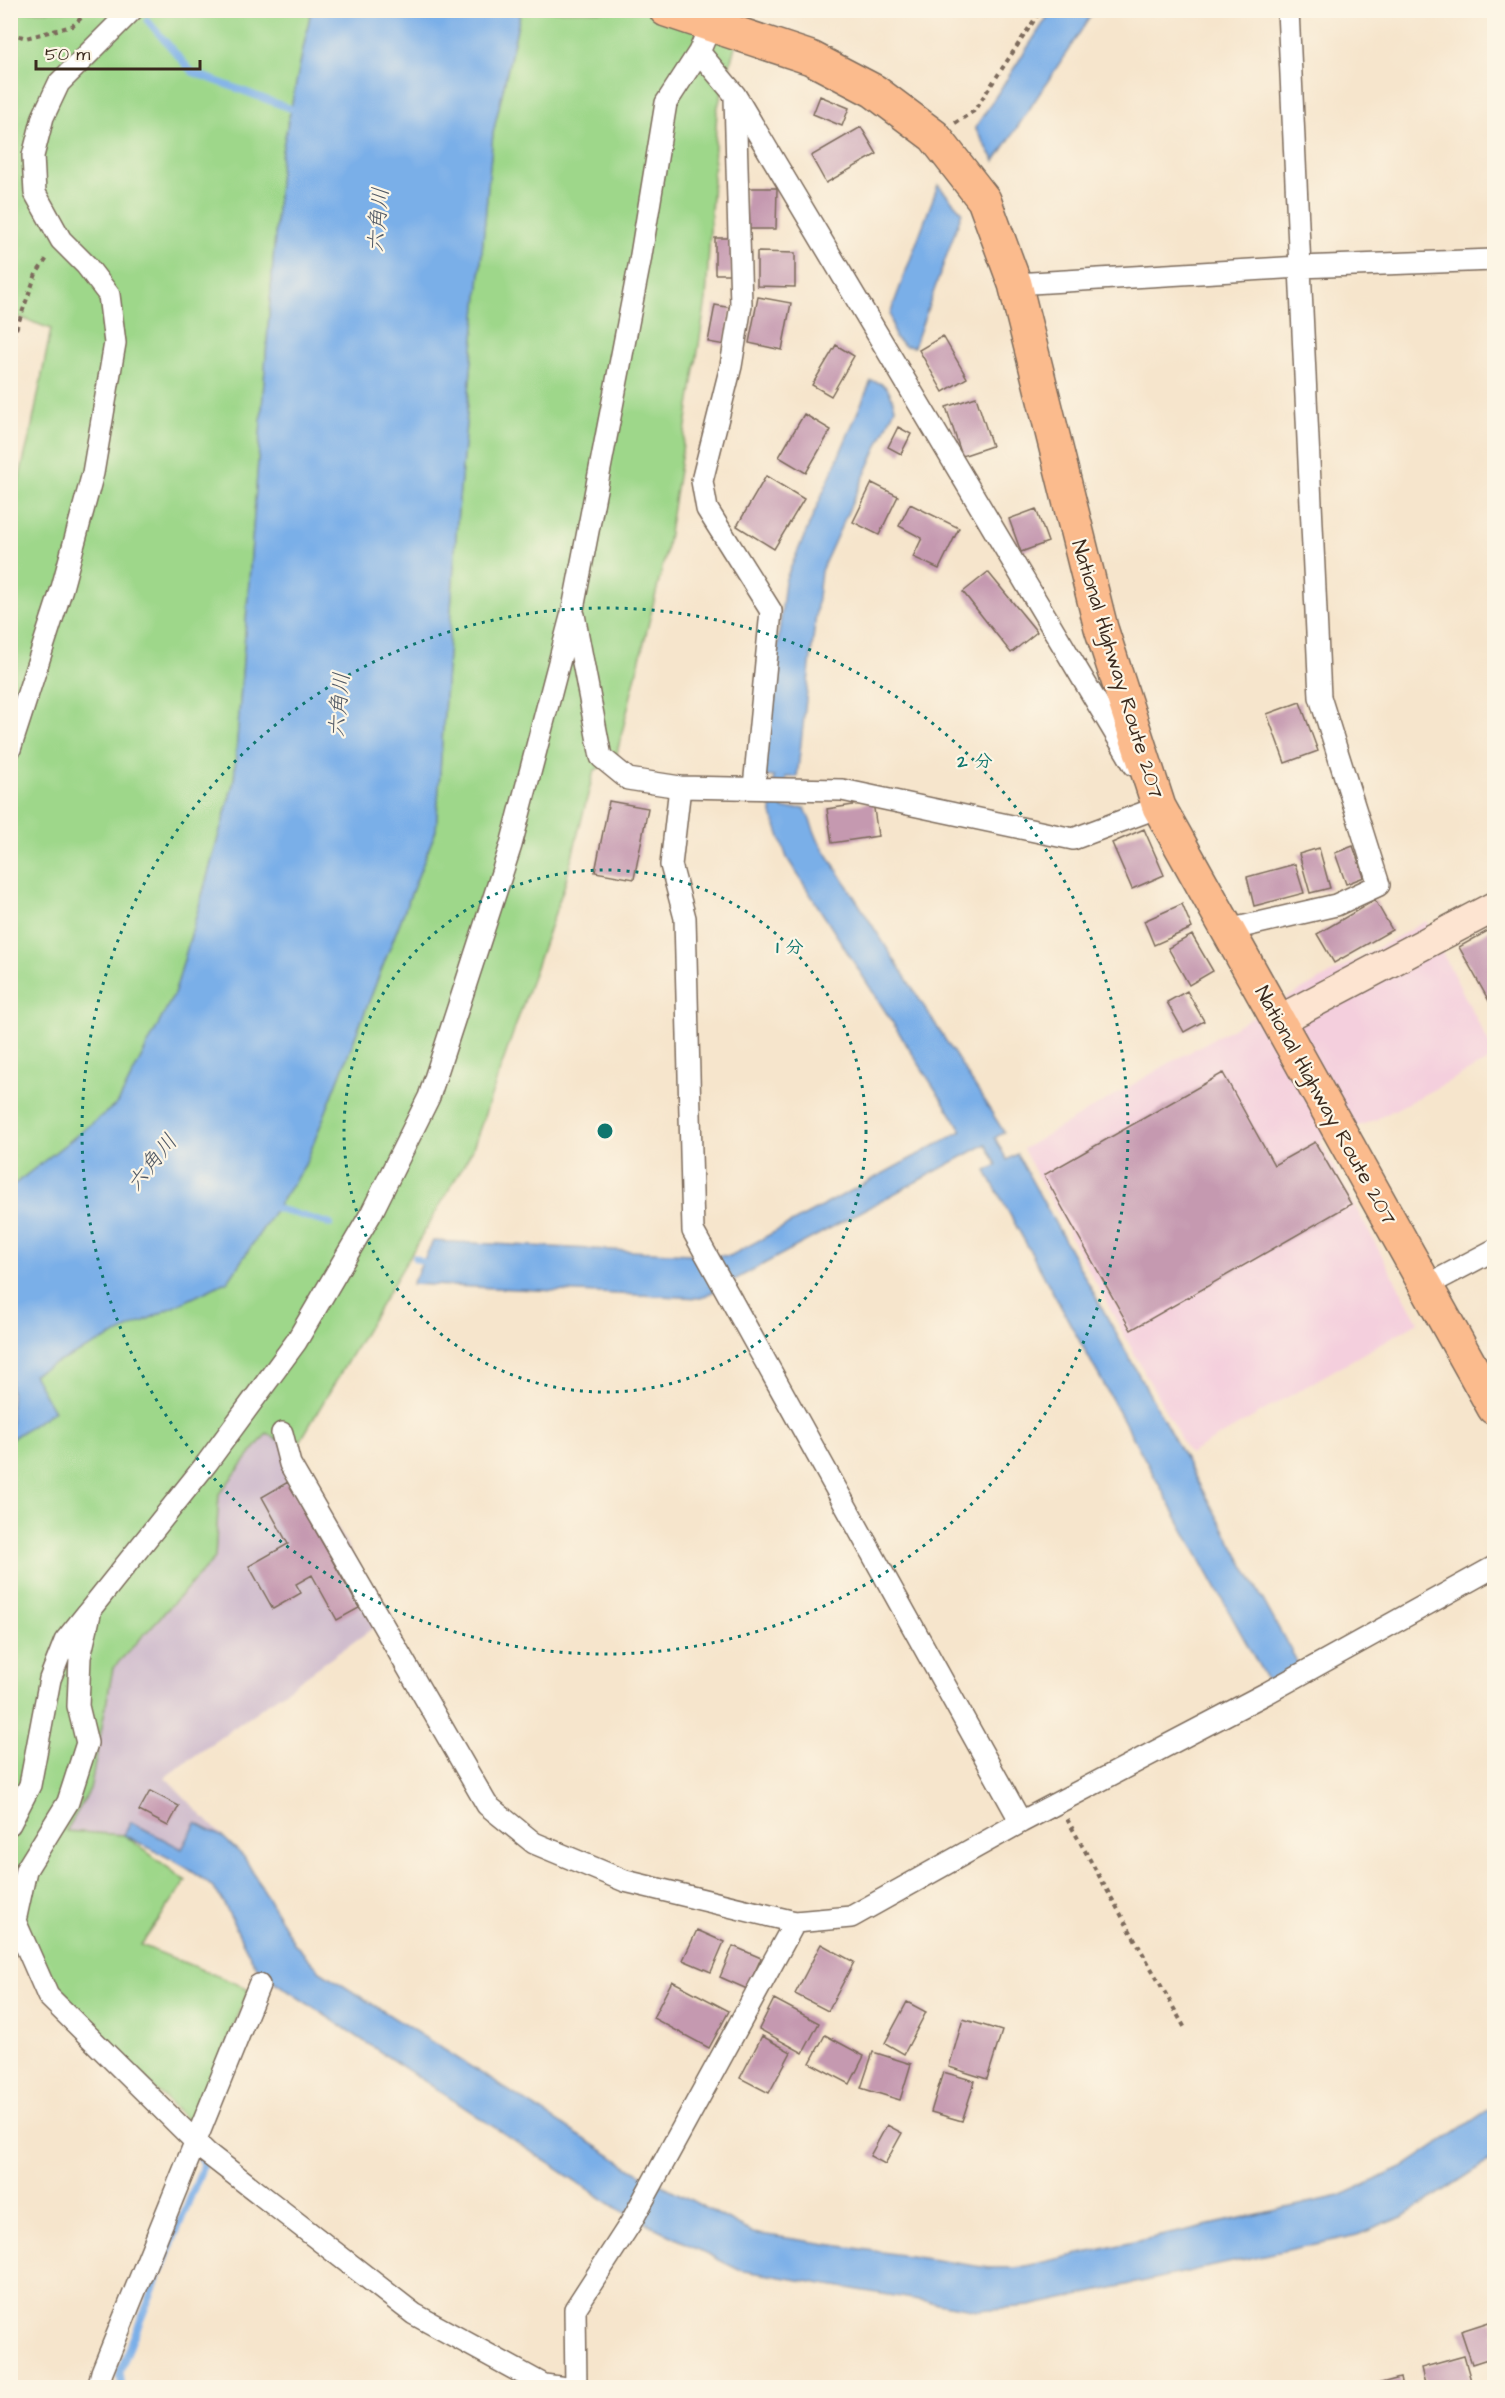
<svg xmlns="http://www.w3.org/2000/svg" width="1505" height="2398" viewBox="0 0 1505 2398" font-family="'Architects Daughter','Klee One',sans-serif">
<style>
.built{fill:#f4cfdd}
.industrial{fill:#d0bdcd}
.green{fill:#9ed78a;stroke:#6c8054;stroke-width:1.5}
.water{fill:#7aafe8;stroke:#5a6c83;stroke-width:1.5}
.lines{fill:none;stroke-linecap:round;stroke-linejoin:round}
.stream{stroke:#7aafe8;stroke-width:7}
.building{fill:#c599b0}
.street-casing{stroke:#7c6b5b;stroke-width:24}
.secondary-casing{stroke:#7c6b5b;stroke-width:33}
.highway-casing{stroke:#7c6b5b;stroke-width:36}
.path{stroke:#7c6b5b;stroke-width:4;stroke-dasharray:4.5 4.5;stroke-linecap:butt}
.street{stroke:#fff;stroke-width:21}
.secondary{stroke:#fde4d1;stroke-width:30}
.highway{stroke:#fbbb8d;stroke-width:33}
.ring{fill:none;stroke:#0f766e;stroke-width:3;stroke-dasharray:3 6}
.labels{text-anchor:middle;stroke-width:4.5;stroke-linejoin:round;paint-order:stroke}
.street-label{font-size:21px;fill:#3b2a1e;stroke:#fcf5e5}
.water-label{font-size:22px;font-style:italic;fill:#515965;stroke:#fcf5e5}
.centre{fill:#0f766e;stroke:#fcf5e5;stroke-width:3}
.ring-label{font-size:18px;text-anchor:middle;font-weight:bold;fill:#0f766e;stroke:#fcf5e5;stroke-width:4.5;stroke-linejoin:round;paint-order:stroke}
</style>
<rect width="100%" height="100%" fill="#fcf5e5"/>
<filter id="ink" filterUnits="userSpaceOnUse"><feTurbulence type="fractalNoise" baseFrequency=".0167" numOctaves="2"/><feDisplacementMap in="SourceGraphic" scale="12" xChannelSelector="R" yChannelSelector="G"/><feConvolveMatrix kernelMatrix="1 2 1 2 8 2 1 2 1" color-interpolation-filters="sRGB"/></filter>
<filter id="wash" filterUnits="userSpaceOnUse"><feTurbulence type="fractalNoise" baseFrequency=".008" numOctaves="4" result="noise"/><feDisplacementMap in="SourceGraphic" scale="24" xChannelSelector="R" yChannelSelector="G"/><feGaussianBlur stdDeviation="1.35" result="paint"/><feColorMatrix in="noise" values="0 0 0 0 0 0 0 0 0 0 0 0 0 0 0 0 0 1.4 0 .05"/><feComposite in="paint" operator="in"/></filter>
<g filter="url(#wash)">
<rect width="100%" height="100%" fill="#f6e5cc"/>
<!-- built -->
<path class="built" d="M1426,921L1494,1053V1058L1375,1120L1319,1140L1418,1322L1189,1454L1023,1149L1171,1062Z"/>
<!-- industrial -->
<path class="industrial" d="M267,1432L295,1450L387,1618L165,1777L224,1838L196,1823L182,1850L131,1822L124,1835L66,1832L90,1790L113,1668L214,1558L219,1494Z"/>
<!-- green -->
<path class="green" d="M11,11H311L281,156L234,781L175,992L118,1103L11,1187L10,516L32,426L51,329L11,314L10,40L18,27Z
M521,11H745L717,110L706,300L666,552L616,757L594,771L565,884L472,1151L295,1450L267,1433L219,1494L215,1558L113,1668L90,1790L66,1831L124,1835L186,1881L141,1945L249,1989L193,2127L65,1997L11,1934L10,1439L54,1411L32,1374L228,1281L305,1165L436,830L457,521L493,133Z"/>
<!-- water -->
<path class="water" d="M1052,10L1094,11L995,161L975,128Z
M311,11H521L493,133L457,521L436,830L305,1165L228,1281L33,1374L54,1411L11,1439V1187L118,1103L175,992L234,781L281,156Z
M938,185L962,212L914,347L905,346L895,338L890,314Z
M871,381C889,383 891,393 895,408L821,571L797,777H786L783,809L805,808L818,840L1004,1132L995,1138L1007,1160L1017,1154L1300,1667L1269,1684L986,1171L997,1165L986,1144L701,1298L412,1284L433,1241L730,1256L962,1131L787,858L771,811L774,777L763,776L785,581Z
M131,1822L182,1849L196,1823L224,1838L244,1857L294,1943L320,1971L632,2169L753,2233L989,2268H1017L1340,2196L1402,2168L1494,2106V2158L1403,2217L1357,2235L1030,2306L979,2310L739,2270L618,2209L261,1973C243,1949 235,1922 220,1897C205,1872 150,1849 124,1835Z"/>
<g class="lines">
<!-- stream -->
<path class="stream" d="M147,20L192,72L300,112
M269,1206L330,1224
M415,1258L430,1265
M122,2388L120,2371L204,2164L201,2158"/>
</g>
<g id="blocks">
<!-- building -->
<path class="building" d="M820,96L849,108L842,126L813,114Z
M861,127L877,154L826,183L811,156Z
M746,188H777L776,229H745Z
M715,238H732V274H715Z
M757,252L795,253V287L757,286Z
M758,297L791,303L782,350L749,343Z
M715,305L732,308L725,345L708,342Z
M943,336L967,378L943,392L919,350Z
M836,345L854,356L831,396L812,385Z
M976,397L992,446L962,456L946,407Z
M804,414L831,430L806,473L779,457Z
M898,427L911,434L901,454L888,447Z
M766,476L804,499L774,549L737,526Z
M872,483L898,496L879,535L853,522Z
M910,504L959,528L939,569L913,557L922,538L899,526Z
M1036,509L1048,542L1021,552L1009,519Z
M988,572L1037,632L1011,653L963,592Z
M1300,702L1318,751L1285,763L1267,714Z
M609,801L648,808L634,879L595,872Z
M873,802L878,836L832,843L827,809Z
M1144,829L1164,875L1132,889L1112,843Z
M1353,846L1364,877L1346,884L1335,853Z
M1319,848L1330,888L1310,893L1299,854Z
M1295,864L1304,893L1254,906L1247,877Z
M1375,900L1392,930L1334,963L1317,934Z
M1182,904L1192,928L1154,945L1144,921Z
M1491,929L1494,935V1010L1459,947Z
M1192,935L1213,971L1189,985L1168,948Z
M1187,991L1204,1021L1184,1032L1167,1002Z
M1223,1073L1274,1165L1315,1142L1351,1204L1131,1330L1044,1175Z
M288,1482L359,1608L337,1620L312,1575L296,1584L301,1593L273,1609L249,1566L288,1544L262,1497Z
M150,1791L179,1806L168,1826L139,1811Z
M697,1930L724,1942L711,1972L683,1960Z
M821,1944L854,1962L828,2011L795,1994Z
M733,1946L761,1958L747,1989L720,1977Z
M672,1981L729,2011L709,2048L653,2018Z
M774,1999L819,2023L803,2053L759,2029Z
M907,2002L926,2012L904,2054L885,2043Z
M963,2019L1002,2031L987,2079L949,2067Z
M825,2035L864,2056L850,2084L810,2063Z
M762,2036L791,2052L769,2093L740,2078Z
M873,2052L911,2064L900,2100L861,2088Z
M943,2072L975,2081L962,2121L931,2112Z
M887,2125L902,2133L885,2164L870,2156Z
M1492,2321L1494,2329V2357L1472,2364L1461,2331Z
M1464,2356L1473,2388H1426L1421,2368Z
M1400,2378L1402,2388H1366V2387Z"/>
</g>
</g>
<g filter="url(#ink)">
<use href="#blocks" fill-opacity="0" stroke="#7c6b5b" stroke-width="1.5"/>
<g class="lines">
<!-- street casing -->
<g class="street-casing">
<path id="street" d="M699,52L735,95L1134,765
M735,98L741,305L731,366L702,481L707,509L771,611L754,787
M1015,284L1299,267L1494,260
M574,615L601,757L628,779L680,787L842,790L1073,839L1159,807L1154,797
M10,749L62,588L93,473L115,343L109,295L86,265L61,240L35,193L33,156L43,117L59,83L132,10
M680,787L671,865L685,918L693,1231L1021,1822
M1228,930L1336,905L1379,885L1320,697L1288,10
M1426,1286L1494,1250
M282,1433L290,1464L487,1805L534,1843L625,1881L795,1922L851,1917L1021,1822L1267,1693L1494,1567
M90,1614L80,1657L78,1706L87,1743L68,1802L26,1870L15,1921L48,1996L207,2153L414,2314L544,2385L566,2388
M10,1824L30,1785L50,1679L65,1641L207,1463L296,1342L372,1212L429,1097L511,845L573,609L640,261L666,103L699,52L711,24L713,15
M98,2388L102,2372L259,1985
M576,2388L575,2309L630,2224L795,1922"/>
</g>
<!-- secondary casing -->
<g class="secondary-casing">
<path id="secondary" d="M1280,1020L1494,907"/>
</g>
<!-- highway casing -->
<g class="highway-casing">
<path id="highway" d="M666,10L811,58L874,91L934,136L984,200L1015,284L1101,628L1159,807L1494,1408"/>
</g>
<!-- path -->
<path class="path" d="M10,33L26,38L72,26L90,10
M955,123L974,111L1041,10
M10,346L36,274L48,257
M1067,1819L1186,2030"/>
<!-- street -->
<use href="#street" class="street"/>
<!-- secondary -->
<use href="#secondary" class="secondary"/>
<!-- highway -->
<use href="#highway" class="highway"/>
</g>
</g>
<!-- distance rings -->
<g class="ring">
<circle cx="605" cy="1131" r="261"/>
<circle cx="605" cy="1131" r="523"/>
</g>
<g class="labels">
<!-- street labels -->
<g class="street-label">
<text transform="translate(1118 669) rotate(73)" y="7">National Highway Route 207</text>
<text transform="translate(1326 1105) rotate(61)" y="7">National Highway Route 207</text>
</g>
<!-- water labels -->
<g class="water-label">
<text transform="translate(377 220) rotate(-85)" y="8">六角川</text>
<text transform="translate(338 705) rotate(-85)" y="8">六角川</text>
<text transform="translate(151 1162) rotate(-51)" y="8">六角川</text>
</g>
</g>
<circle cx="605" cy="1131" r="9" class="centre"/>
<g class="ring-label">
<text x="975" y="767">2 分</text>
<text x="790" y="953">1 分</text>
</g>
<!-- margin -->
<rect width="1505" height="2398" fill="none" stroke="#fcf5e5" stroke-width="36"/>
<!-- scale -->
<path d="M36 60v9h164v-9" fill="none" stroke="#3b2a1e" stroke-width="3"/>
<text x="45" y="60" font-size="18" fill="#3b2a1e" stroke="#fcf5e5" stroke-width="4.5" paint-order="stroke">50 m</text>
</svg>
